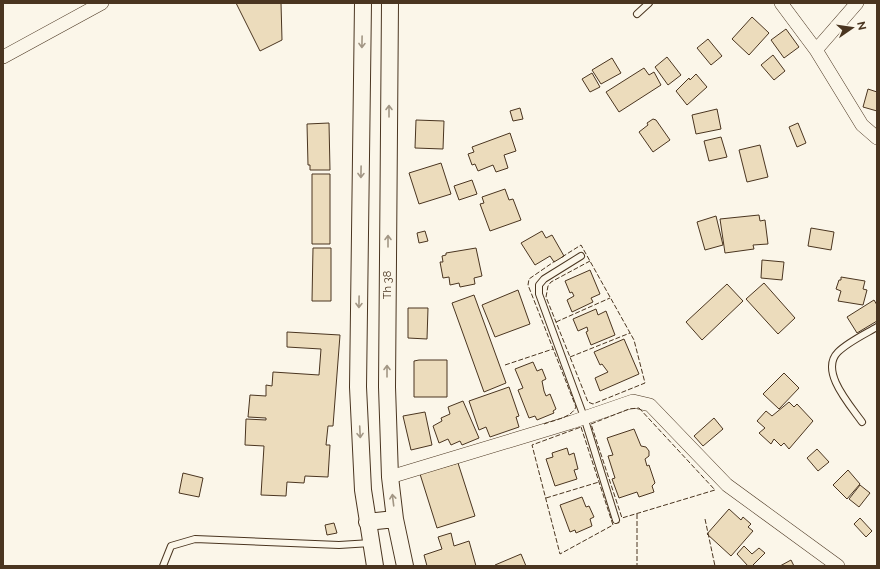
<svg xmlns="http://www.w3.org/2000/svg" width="880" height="569" viewBox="0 0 880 569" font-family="Raleway,sans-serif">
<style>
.building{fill:#ecdcbc;stroke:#4a3520}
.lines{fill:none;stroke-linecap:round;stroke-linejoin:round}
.service-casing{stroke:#4a3520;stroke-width:8}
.minor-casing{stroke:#4a3520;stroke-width:14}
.tertiary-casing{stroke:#4a3520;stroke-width:18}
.service{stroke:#fbf6e9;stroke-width:6}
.minor{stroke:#fbf6e9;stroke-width:13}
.tertiary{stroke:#fbf6e9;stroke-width:16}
.fence{stroke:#4a3520;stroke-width:1;stroke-dasharray:5 2;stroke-linecap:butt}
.oneway{stroke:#a29684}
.labels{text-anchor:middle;stroke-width:3;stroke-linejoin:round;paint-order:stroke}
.street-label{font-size:11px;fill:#4a3520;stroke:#fbf6e9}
</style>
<rect width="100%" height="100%" fill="#fbf6e9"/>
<!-- building -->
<path class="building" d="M236,3H281L282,40L260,51Z
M752,17L769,33L749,55L732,39Z
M786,29L799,47L784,58L771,40Z
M708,39L722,56L711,65L697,48Z
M773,55L785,71L774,80L761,65Z
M667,57L681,75L668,85L655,67Z
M612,58L621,73L601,84L592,70Z
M644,68L649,75L654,72L661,85L619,112L606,92Z
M592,73L600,87L590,92L582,79Z
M696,74L707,87L687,105L676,91L689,78L690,80Z
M868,89L877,92V111L863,107Z
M520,108L523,119L513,121L510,111Z
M717,109L721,129L696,134L692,115Z
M653,119L656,120L670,140L653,152L639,132L648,125L647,123Z
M416,120L444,121L443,149L415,148Z
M329,123L330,170H310V165H308L307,124Z
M798,123L806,143L797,147L789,127Z
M510,133L516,151L504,155L508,168L496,172L493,165L478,171L475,164L472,165L468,154L474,152L472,147Z
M721,137L727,157L709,161L704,141Z
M760,145L768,177L747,182L739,150Z
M441,163L451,194L419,204L409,173Z
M312,174H330V244H312Z
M472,180L477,194L459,200L454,186Z
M505,189L509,200L513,199L521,220L490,231L480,204L484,203L482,197Z
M759,215L760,221L765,220L768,244L753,245L754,249L725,253L720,219Z
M716,216L723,245L705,250L697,222Z
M811,228L834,232L831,250L808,246Z
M425,231L428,241L419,243L417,233Z
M542,231L546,238L552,235L564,256L554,262L550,256L535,265L521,243Z
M313,248H331V301H312Z
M476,248L482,276L474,278L475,284L460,287L459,283L450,285L449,277L443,278L440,262H443L442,256L446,255V253Z
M762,260L784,262L782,280L761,278Z
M590,270L600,294L591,298L593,302L572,312L567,300L574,296L572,292L570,293L565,281Z
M841,277L865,281L863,289L867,290L863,305L838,301L841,291L836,289L839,280H841Z
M764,283L795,318L778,334L746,299Z
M727,284L743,301L702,340L686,322Z
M518,290L530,324L495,337L482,305Z
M474,295L506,383L484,392L452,303Z
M874,300L877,305V321L857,333L847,317Z
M408,308H428L427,339L408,338Z
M596,309L598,315L606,311L615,335L591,345L586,332L588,331L587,327L578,331L573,319Z
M287,332L340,335L333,426H328L326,445H330L328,477L305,476L304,483L287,482L286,496L261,495L264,446L245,445L246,419L266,420V418L248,417L250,395L266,396V385L272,386L273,372L319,375L321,349L287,347Z
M624,339L639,374L600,391L595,378L608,372L602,364L600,365L594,352Z
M419,360H447V397H414V361Z
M533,362L537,371L542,369L546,379L542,381L544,391L546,396L550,394L556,409L553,411L554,413L537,420L535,416L529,418L518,390L523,388L515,369Z
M784,373L799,388L779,409L763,394Z
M509,387L519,416L516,417L519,427L490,437L486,427L479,430L469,401Z
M463,401L479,438L462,445L460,441L451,445L448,439L439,443L433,426L442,421L441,418L450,414L448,407Z
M789,402L794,407L797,404L813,421L789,449L784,443L781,446L774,439L771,444L759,433L765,428L757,421L766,411L772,416Z
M425,412L432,445L411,450L403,416Z
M714,418L723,429L703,446L694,436Z
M634,429L641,446L646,447L649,451V456L645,459L647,466L649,465L655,483L652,486L654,492L639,497L637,492L619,498L612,479L615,478L608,456L613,455L607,438Z
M567,448L569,455L574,453L578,469L574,470L577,479L555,486L546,459L553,457L552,453Z
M817,449L829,462L818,471L807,458Z
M458,463L475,516L437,528L420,474Z
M848,470L860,484L847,499L833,485Z
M183,473L203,478L199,497L179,493Z
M860,485L870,493L859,507L849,499Z
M582,497L586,507L589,506L594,517L590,519L592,526L576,533L575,530L570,532L560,505Z
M729,509L741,520L743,517L751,524L748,527L753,531L731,556L707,534Z
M860,518L872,531L866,537L854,524Z
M334,523L337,533L327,535L325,525Z
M451,533L454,546L469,541L476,566H427L424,555L442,549L438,537Z
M744,546L752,554L759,548L765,553L752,566H748L737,554Z
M521,554L526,566H496L495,565Z
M791,560L794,566H780Z"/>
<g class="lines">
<!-- service casing -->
<g class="service-casing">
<path id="service" d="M637,14L649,3
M581,256L544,279L539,285V294L584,417L616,520
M862,422C850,405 819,371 838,352C848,342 865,334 877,327
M163,566L171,546L195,539L339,545L371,543"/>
</g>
<!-- minor casing -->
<g class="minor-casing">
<path id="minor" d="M781,3L816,50L862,125L877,138
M816,50L857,3
M3,57L102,3
M390,477L572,422L633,401L650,405L727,485L838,566"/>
</g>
<!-- tertiary casing -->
<g class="tertiary-casing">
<path id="tertiary" d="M363,3L358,387L363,490L375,566
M390,3L387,387L390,477L395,519L405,566
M367,522L395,519"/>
</g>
<!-- service -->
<use href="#service" class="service"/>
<!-- minor -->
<use href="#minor" class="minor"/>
<!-- tertiary -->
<use href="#tertiary" class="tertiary"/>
<!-- fence -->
<path class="fence" d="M562,257L581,245L634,340L645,383L593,404L588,402L546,297L548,286L551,282L590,261
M556,322L610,298
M570,357L630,333
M505,365L553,349
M639,408L715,490L622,518L591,424L629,409Z
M544,424C554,420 571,418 576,407L528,285L529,279L555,261
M581,427L613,525L560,554L532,445Z
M546,498L599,482
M637,514V566
M705,519L715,566"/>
</g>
<!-- one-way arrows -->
<defs><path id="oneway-shaft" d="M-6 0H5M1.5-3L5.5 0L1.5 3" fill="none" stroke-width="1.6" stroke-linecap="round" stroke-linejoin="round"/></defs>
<g class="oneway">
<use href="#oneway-shaft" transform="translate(362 42) rotate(91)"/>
<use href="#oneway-shaft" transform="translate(389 111) rotate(-90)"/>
<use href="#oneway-shaft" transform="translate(361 172) rotate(91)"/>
<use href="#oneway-shaft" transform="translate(388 241) rotate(-90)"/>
<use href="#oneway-shaft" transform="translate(359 302) rotate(91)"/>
<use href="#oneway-shaft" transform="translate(387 371) rotate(-90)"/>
<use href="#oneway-shaft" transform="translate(360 432) rotate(87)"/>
<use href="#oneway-shaft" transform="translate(393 500) rotate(-97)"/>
</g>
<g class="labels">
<!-- street labels -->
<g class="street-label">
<text transform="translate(387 285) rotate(-90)" y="4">Th 38</text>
</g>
</g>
<!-- border -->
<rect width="880" height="569" fill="none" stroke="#4a3520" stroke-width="8"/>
<!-- north arrow -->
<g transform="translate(852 28) rotate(77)" stroke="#fbf6e9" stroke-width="3" paint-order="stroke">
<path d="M0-3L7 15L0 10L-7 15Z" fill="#4a3520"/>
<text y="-6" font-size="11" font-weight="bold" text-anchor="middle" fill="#4a3520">N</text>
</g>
</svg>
